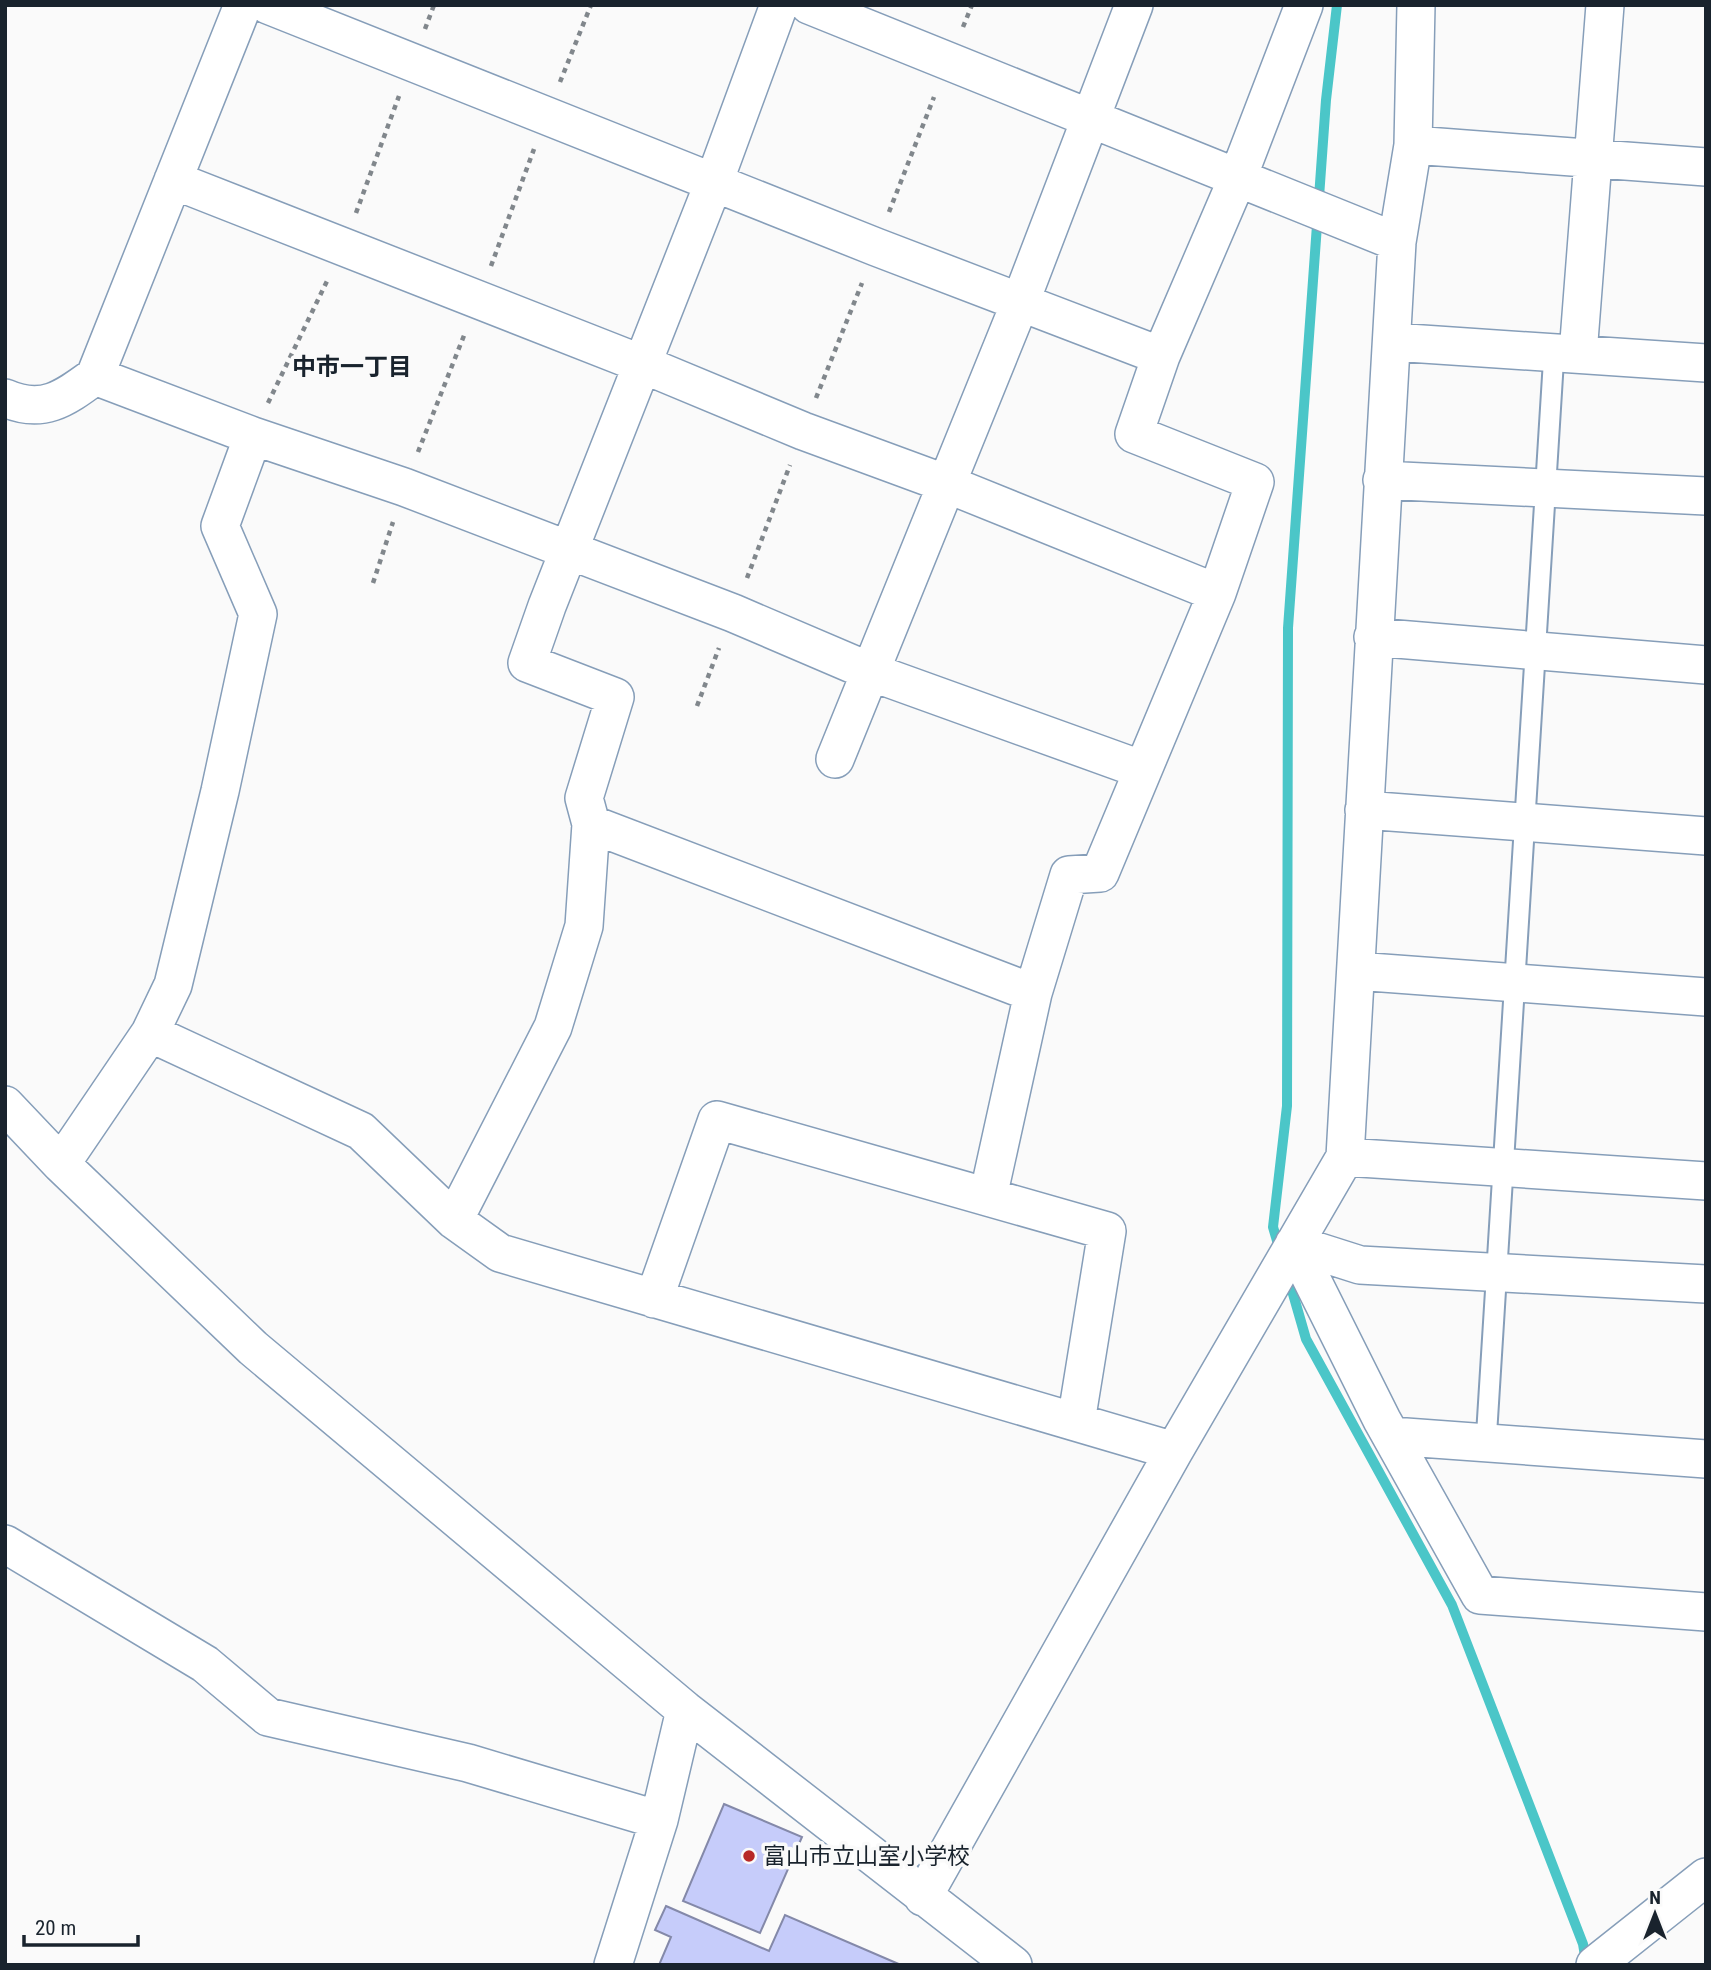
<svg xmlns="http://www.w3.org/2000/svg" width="1711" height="1970" viewBox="0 0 1711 1970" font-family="'Roboto Condensed','Noto Sans JP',sans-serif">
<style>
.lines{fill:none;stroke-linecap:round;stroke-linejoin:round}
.stream{stroke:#4bc6c8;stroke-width:10}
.building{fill:#c6ccfa;stroke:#8489a9;stroke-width:2}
.lane-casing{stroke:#869eb9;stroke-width:23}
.street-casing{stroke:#869eb9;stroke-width:40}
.path{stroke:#81878c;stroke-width:4.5;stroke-dasharray:5 5;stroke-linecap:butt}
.lane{stroke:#fff;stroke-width:19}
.street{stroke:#fff;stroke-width:37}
.poi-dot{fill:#b82927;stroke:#fafafa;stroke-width:2.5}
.labels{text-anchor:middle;stroke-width:7;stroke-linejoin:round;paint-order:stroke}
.poi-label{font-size:23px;fill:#19232d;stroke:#fafafa;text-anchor:start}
.neighbourhood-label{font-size:24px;font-weight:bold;fill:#19232d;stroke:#fafafa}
</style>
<rect width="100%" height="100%" fill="#fafafa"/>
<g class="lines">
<!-- stream -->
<path class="stream" d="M1280,1251L1273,1227L1287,1106L1288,628L1326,100L1337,5
M1287,1273L1306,1339L1452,1605L1583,1944L1586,1962"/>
</g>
<!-- building -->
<path class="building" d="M724,1804L802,1837L760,1933L683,1901Z
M666,1906L769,1951L785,1915L901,1965H659L671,1937L655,1930Z"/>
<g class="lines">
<!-- lane casing -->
<g class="lane-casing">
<path id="lane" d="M1486,1443L1554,352"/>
</g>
<!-- street casing -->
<g class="street-casing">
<path id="street" d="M268,5L876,247L1161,356
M809,5L1397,242
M1413,145L1706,167
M173,180L642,364L803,431L947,484L1217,593
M1393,342L1706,363
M1578,354L1605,5
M95,376L253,436L404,487L733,613L871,672L1143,770
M5,398C43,415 65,398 95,376L243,5
M1382,480L1706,496
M1373,637L1706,665
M835,759L1020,303L1134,5
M1364,810L1706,836
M591,824L1033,993L988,1197
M1356,971L1706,997
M1033,993L1069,875L1100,873L1217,593L1255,482L1134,434L1161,356L1238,177L1304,5
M150,1033L361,1131L454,1220L500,1253L1174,1451
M5,1105L61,1164L253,1348L685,1710L1013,1965
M1345,1157L1706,1181
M61,1164L150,1033L173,985L220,791L258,614L220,526L253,436
M454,1220L553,1027L584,926L591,824L584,798L615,697L527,663L547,606L714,182L779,5
M1294,1244L1382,1420L1480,1595L1706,1612
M1294,1244L1360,1265L1706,1284
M654,1299L717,1120L1107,1231L1076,1422
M1392,1436L1706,1459
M5,1544L205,1664L268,1717L468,1763L659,1820
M923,1897L1174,1451L1345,1157L1397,242L1413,145L1416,5
M613,1965L659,1820L685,1710
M1595,1965L1706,1877"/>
</g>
<!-- path -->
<path class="path" d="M963,27L972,5
M425,29L434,5
M560,82L591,5
M889,212L934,97
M356,213L399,96
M491,266L534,149
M816,398L862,283
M268,403L328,279
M418,452L465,333
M747,578L790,465
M373,583L393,522
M697,706L719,648"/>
<!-- lane -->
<use href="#lane" class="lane"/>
<!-- street -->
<use href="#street" class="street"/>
</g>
<!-- markers -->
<circle class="poi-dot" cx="749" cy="1856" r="7"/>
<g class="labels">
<!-- poi labels -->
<g class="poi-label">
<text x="763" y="1864">富山市立山室小学校</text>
</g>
<!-- neighbourhood labels -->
<g class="neighbourhood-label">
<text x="352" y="375">中市一丁目</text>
</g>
</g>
<!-- border -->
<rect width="1711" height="1970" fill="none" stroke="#19232d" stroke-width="14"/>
<!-- north arrow -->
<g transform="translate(1655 1914)" stroke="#fafafa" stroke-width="5" paint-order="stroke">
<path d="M0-5L12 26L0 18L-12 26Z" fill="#19232d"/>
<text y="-10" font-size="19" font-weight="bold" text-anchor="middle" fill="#19232d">N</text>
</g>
<!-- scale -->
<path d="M24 1935v10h114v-10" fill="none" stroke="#19232d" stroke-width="3.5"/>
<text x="35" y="1935" font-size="21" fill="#19232d" stroke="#fafafa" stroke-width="5" paint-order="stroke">20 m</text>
</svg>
